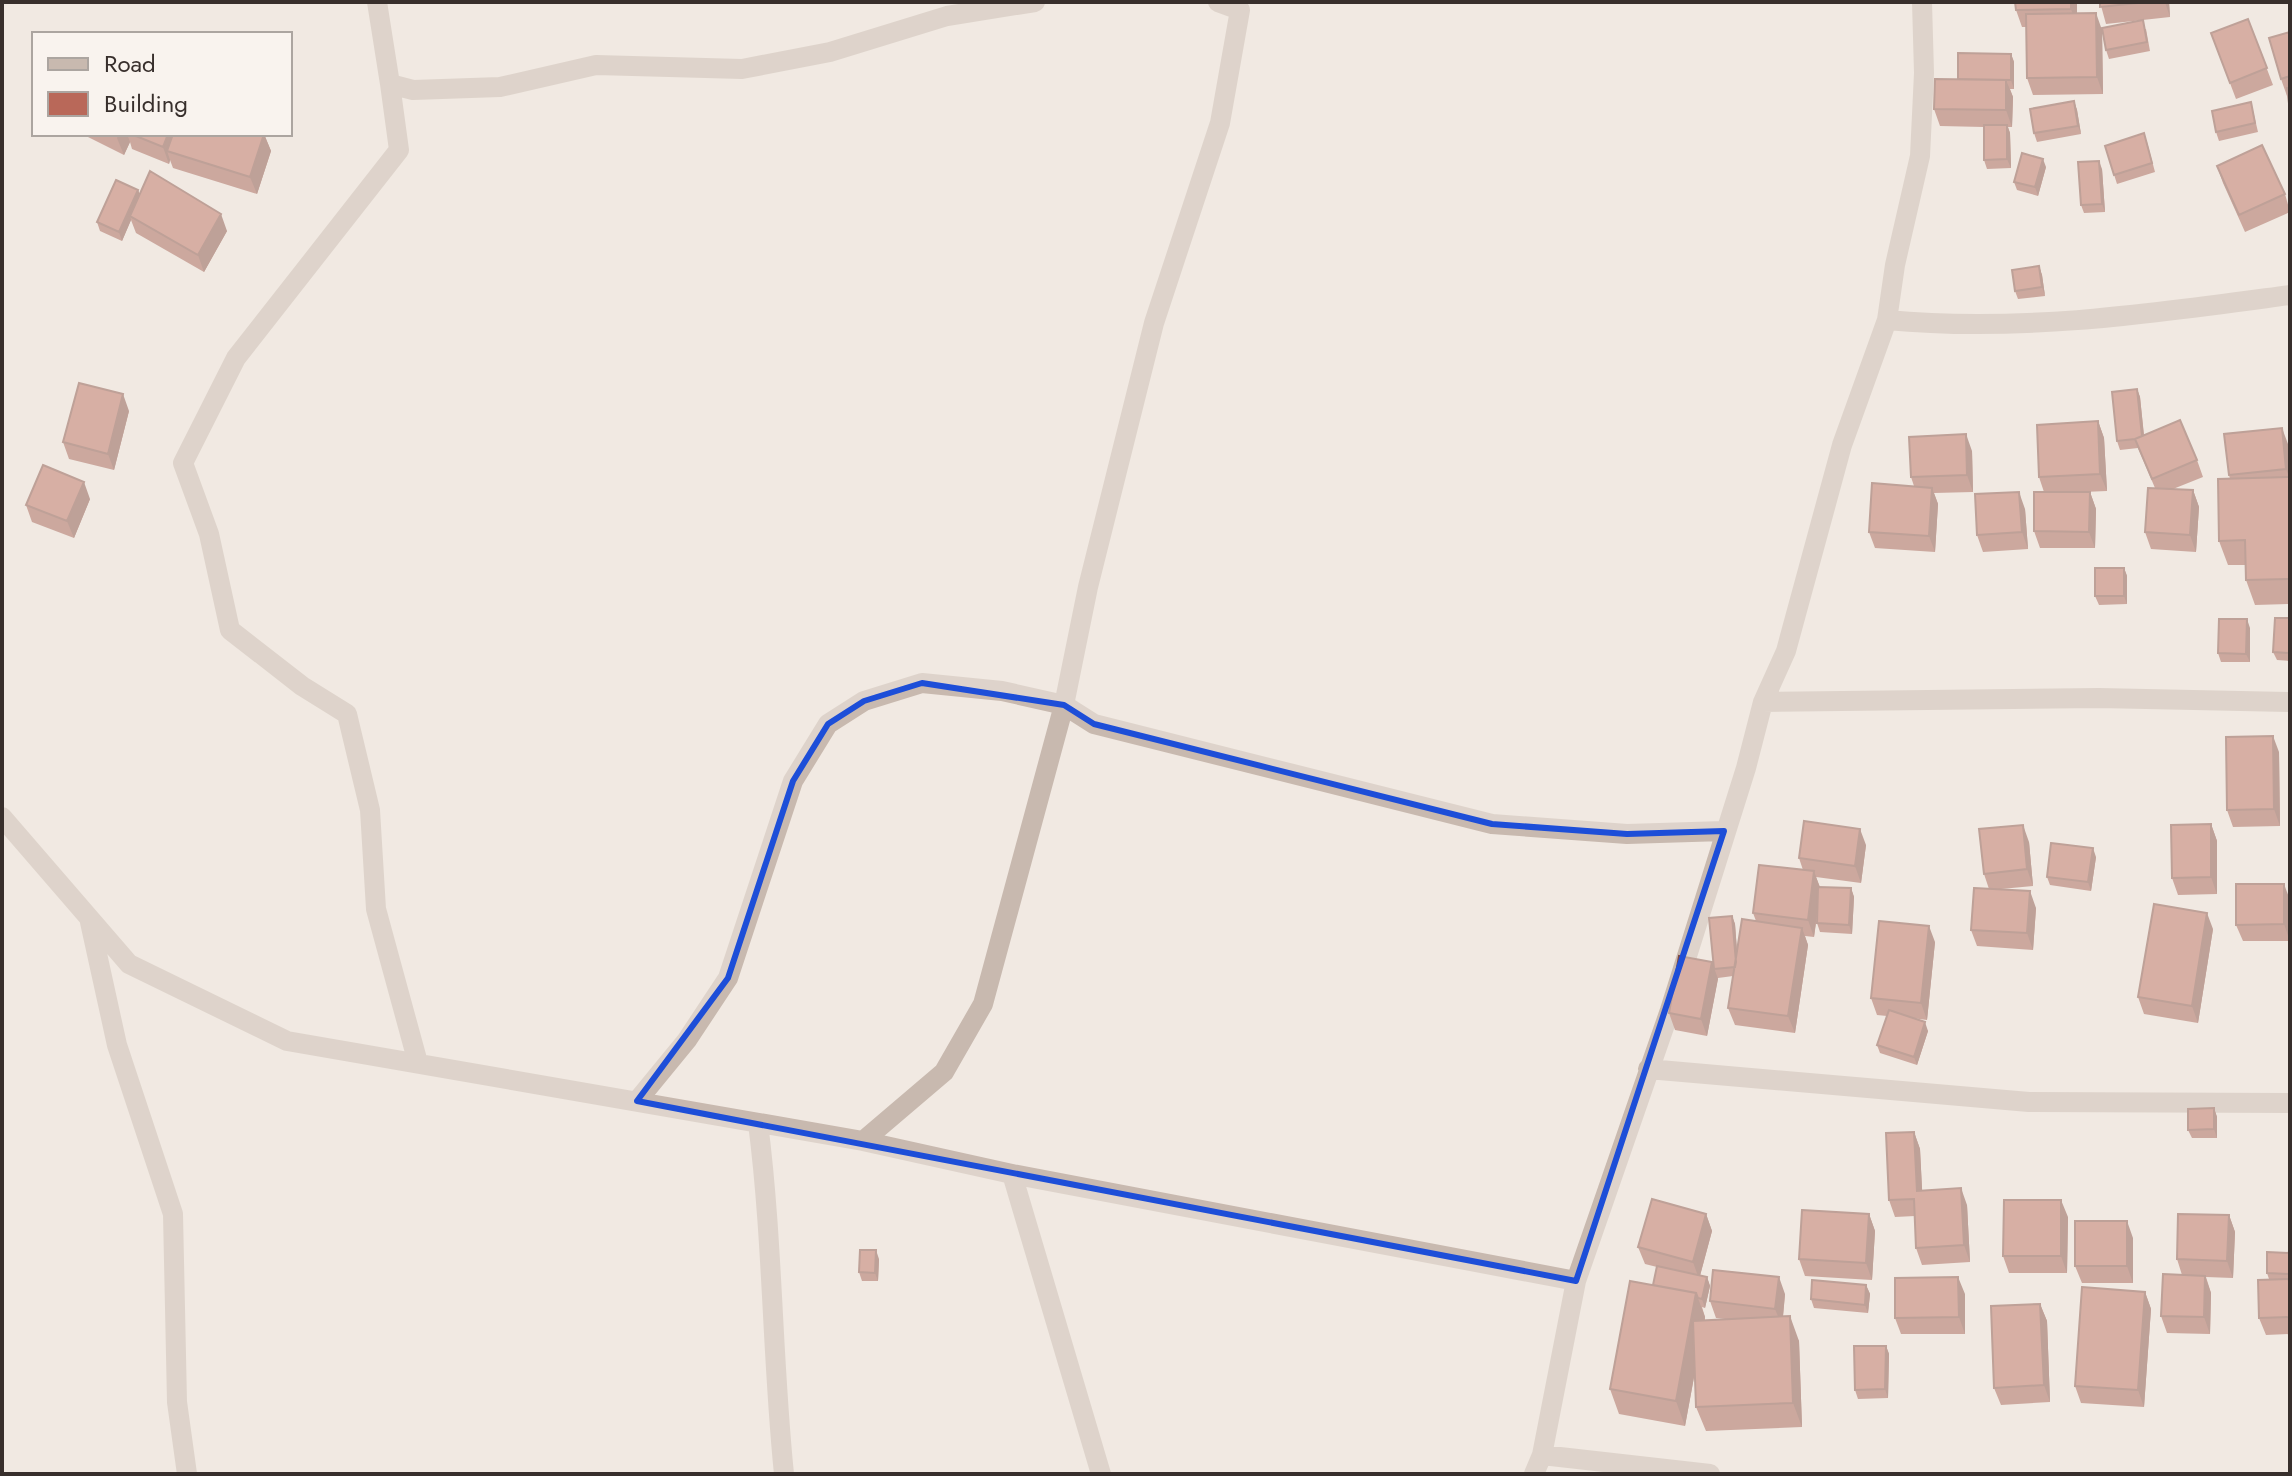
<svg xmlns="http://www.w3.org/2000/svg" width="2292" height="1476" viewBox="0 0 2292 1476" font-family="Jost,sans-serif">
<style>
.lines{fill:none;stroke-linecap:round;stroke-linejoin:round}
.minor{stroke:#c8b9af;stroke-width:20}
.wall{fill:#9f594d}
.shaded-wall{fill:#82493e}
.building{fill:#b96859;stroke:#82493e;stroke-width:2}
.marked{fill:none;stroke:#1d4ed8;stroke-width:6;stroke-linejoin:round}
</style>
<rect width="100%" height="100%" fill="#f1e9e2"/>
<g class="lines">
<!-- minor -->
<path class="minor" d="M377,2L390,84L413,90L500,87L596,65L742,69L830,52L947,16L1035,2
M390,84L399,150L236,358L183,463L209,534L230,630L302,686L347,714L370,810L376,909L418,1063
M1887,320C2023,333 2156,313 2290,295
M1763,702L2099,698L2290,702
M2,817L129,964L287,1041L863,1141L1012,1174L1576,1281
M90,922L117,1045L173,1214L177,1402L187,1474
M1648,1069L2029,1102L2290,1103
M637,1101L687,1040L728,978L793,781L828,724L864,701L922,683L1002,691L1064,705L1094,724L1492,824L1627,834L1724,831
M758,1123C773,1240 772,1357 784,1474
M863,1141L944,1072L983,1004L1064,705L1088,587L1154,323L1220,123L1240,10L1218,2
M1012,1174L1101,1474
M1542,1455L1710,1474
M1534,1474L1542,1455L1576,1281L1670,1010L1746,768L1763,702L1786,651L1842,445L1887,320L1895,265L1920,156L1924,73L1922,2"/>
</g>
<!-- wall -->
<path class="wall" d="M2077,2V13L2102,29H2146L2150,51L2109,59L2106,50L2102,30L2103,94L2033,95L2027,78L2026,27H2022L2016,10Z
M2100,2H2169L2170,17L2106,24Z
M2248,19L2273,85L2236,99L2211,33Z
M2290,32V111L2288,96H2287L2281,79Z
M2011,54L2014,62V89H2010L2013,97L2012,127H2008L2010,133L2011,168L1987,169L1984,160V127L1940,126L1934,109L1958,79Z
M2074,101L2077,110L2081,134L2037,142L2034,133Z
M2251,102L2258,132L2219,141L2216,132Z
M82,134H264L271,151L257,194L173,168L170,160L169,164L132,149L130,142L124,155Z
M2147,142L2155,172L2117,184L2105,146Z
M2217,166L2285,194L2290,212L2245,232L2223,183Z
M2046,167L2038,196L2017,190L2014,182Z
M2102,169L2105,212L2084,213L2081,205Z
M138,190L140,195L227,231L204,272L136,233L131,220L122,241L100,231L97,222Z
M2039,266L2042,275L2045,296L2018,299L2015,291Z
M2137,389L2140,397L2144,435L2197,460L2203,477L2173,489L2193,490L2199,507L2196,552L2151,549L2145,532L2155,488L2138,448L2120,450L2117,441Z
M129,411L114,470L69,459L63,442Z
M2098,421L2104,438L2107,491L2083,492H2090L2096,509L2095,548H2040L2034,531L2044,492L2039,477Z
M2288,444L2290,466V604L2255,605L2246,580V565H2228L2219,541L2230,479L2229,475Z
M1972,451L1973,492L1934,493L1938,504L1935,552L1875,548L1869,532L1914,486L1911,477Z
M90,499L74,538L32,522L26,505Z
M2025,509L2028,549L1983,552L1977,535Z
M2124,568L2127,576V604L2099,605L2095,596Z
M2290,618V661L2277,660L2273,652Z
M2250,628V662H2221L2218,653Z
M2279,752L2280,826L2233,827L2227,810Z
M2211,824L2217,841V894L2178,895L2172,878Z
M2029,842L2033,886L2001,889L2036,908L2033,950L1977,946L1971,930L1989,889L1984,874Z
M1866,845L1861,883L1816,877L1820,887L1851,888L1854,897L1852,934L1820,932L1817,923L1818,910L1814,937L1805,936L1808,945L1795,1033L1735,1025L1728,1008L1733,976L1718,978L1707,1036L1675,1030L1669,1013L1712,962L1714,967L1732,916L1735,924L1737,952L1756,921L1753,913L1803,870L1799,858Z
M2096,857L2091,891L2050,885L2047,877Z
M2290,900V941H2243L2236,925Z
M2213,929L2198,1023L2144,1014L2138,997Z
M1935,942L1927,1020L1912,1018L1928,1031L1917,1065L1880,1053L1877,1045L1887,1016L1877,1015L1871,998Z
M2214,1108L2217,1117V1138H2192L2188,1130Z
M1914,1132L1920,1149L1922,1190L1967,1205L1970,1262L1922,1265L1916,1248L1915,1216L1895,1217L1889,1200Z
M1706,1214L1712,1231L1700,1276L1707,1277L1710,1286L1705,1308L1702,1307L1705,1317V1320L1725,1319L1716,1318L1710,1301L1785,1294L1783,1317L1799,1341L1802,1427L1706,1431L1696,1407L1695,1372L1685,1426L1619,1414L1610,1389L1653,1285L1657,1267L1645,1264L1638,1247Z
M1869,1214L1875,1231L1872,1280L1805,1276L1799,1259Z
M2229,1215L2235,1232L2233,1278L2206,1277L2211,1293L2210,1334L2167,1333L2161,1316L2182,1275L2177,1259Z
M2068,1217L2067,1273H2009L2003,1256Z
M2133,1238V1283H2082L2075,1266Z
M2290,1253V1334L2266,1335L2259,1318L2269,1279L2267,1273Z
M879,1259L878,1281H862L859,1272Z
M1866,1285L1870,1294L1868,1313L1814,1308L1811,1299Z
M2145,1292L2151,1309L2144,1407L2081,1403L2075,1386Z
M1965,1294V1334H1901L1895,1318Z
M2040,1304L2047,1321L2050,1402L2001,1405L1994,1388Z
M1886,1346L1889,1354L1888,1398L1858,1399L1855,1390Z"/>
<!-- shaded-wall -->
<path class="shaded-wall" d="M2071,2H2077V26L2071,9Z
M2165,2H2169L2170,17Z
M2096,13L2102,30L2103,94L2097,77Z
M2011,54L2014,62V89L2011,80Z
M2006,80L2013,97L2012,127L2006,110Z
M2074,101L2077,110L2081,134L2078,126Z
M2007,125L2010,133L2011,168L2007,159Z
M119,134H127L130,142L124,155L117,138Z
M168,134H180L167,151L170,160L169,164L163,147Z
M264,134L271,151L257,194L250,177Z
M2043,159L2046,167L2038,196L2035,187Z
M2099,161L2102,169L2105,212L2102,204Z
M138,190L141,199L130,216L131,220L122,241L119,232Z
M221,214L227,231L204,272L198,255Z
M2039,266L2042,275L2045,296L2042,287Z
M2137,389L2140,397L2145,447L2142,438Z
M123,394L129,411L114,470L108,454Z
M2098,421L2104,438L2107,491L2100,474Z
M2282,428L2288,444L2290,479L2286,469Z
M1966,434L1972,451L1973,492L1967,475Z
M84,482L90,499L74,538L67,521Z
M1932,488L1938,504L1935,552L1929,536Z
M2193,490L2199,507L2196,552L2190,535Z
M2019,492L2025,509L2028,549L2022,532Z
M2090,492L2096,509L2095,548L2089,532Z
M2124,568L2127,576V604L2124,596Z
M2247,619L2250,628V662L2246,654Z
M2273,736L2279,752L2280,826L2274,809Z
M2211,824L2217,841V894L2211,877Z
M2023,825L2029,842L2033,886L2027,869Z
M1860,829L1866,845L1861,883L1855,866Z
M2093,848L2096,857L2091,891L2088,882Z
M1814,871L1820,888L1814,937L1808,920Z
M2284,884L2290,900V941L2284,924Z
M1851,888L1854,897L1852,934L1849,925Z
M2030,891L2036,908L2033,950L2027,933Z
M2207,913L2213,929L2198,1023L2192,1006Z
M1732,916L1735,924L1739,976L1736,967Z
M1929,926L1935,942L1927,1020L1921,1003Z
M1802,928L1808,945L1795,1033L1788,1016Z
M1712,962L1718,979L1707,1036L1701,1019Z
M1925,1022L1928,1031L1917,1065L1914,1057Z
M2214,1108L2217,1117V1138L2214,1129Z
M1914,1132L1920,1149L1923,1207L1917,1191Z
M1961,1188L1967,1205L1970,1262L1964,1245Z
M2061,1200L2068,1217L2067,1273L2061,1256Z
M1706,1214L1712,1231L1699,1279L1693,1262Z
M1869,1214L1875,1231L1872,1280L1866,1263Z
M2229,1215L2235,1232L2233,1278L2227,1261Z
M2127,1221L2133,1238V1283L2127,1266Z
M876,1250L879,1259L878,1281L875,1273Z
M2205,1276L2211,1293L2210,1334L2204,1317Z
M1707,1277L1710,1286L1705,1308L1702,1299Z
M1779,1277L1785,1294L1782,1326L1775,1309Z
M1958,1277L1965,1294V1334L1959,1317Z
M1866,1285L1870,1294L1868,1313L1865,1305Z
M2145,1292L2151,1309L2144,1407L2138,1390Z
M1696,1293L1705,1317L1685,1426L1676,1401Z
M2040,1304L2047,1321L2050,1402L2044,1385Z
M1790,1316L1799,1341L1802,1427L1793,1403Z
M1886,1346L1889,1354L1888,1398L1885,1389Z"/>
<!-- building -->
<path class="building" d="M2015,2H2071V9L2016,10Z
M2100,2H2147L2100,7Z
M2096,13L2097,77L2027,78L2026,14Z
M2248,19L2267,68L2230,83L2211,33Z
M2143,20L2147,42L2106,50L2102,28Z
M2290,32V76L2281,79L2269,38Z
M1958,53L2011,54V80L1958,79Z
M1935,79L2006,80V110L1934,109Z
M2287,88H2290V111Z
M2074,101L2078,126L2034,133L2030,109Z
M2251,102L2255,123L2216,132L2212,111Z
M1984,125H2007V159L1984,160Z
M2144,133L2152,163L2114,175L2105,146Z
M131,134H168L163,147Z
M173,134H264L250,177L167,151Z
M2262,145L2285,194L2239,215L2217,166Z
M2022,153L2043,159L2035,187L2014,182Z
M2099,161L2102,204L2081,205L2078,162Z
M150,171L221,214L198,255L130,216Z
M116,180L138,190L119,232L97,222Z
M2039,266L2042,287L2015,291L2012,270Z
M79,383L123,394L108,454L63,442Z
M2137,389L2142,436L2135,439L2117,441L2112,392Z
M2180,420L2197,460L2152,479L2135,439Z
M2098,421L2100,474L2039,477L2037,425Z
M2282,428L2286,469L2229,475L2224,434Z
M1966,434L1967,475L1911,477L1909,437Z
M43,465L84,482L67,521L26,505Z
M2290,477V579L2246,580L2245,540L2219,541L2218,479Z
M1872,483L1932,488L1929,536L1869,532Z
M2148,488L2193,490L2190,535L2145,532Z
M2019,492L2022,532L1977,535L1975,494Z
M2034,492H2090L2089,532L2034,531Z
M2095,568H2124V596H2095Z
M2275,618H2290V653L2273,652Z
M2219,619H2247L2246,654L2218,653Z
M2273,736L2274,809L2227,810L2226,737Z
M1804,821L1860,829L1855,866L1799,858Z
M2211,824V877L2172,878L2171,825Z
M2023,825L2027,869L1984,874L1979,829Z
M2051,843L2093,848L2088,882L2047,877Z
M1759,865L1814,871L1808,920L1753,913Z
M2236,884H2284V924L2236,925Z
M1818,887L1851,888L1849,925L1817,923Z
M1974,888L2030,891L2027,933L1971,930Z
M2154,904L2207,913L2192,1006L2138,997Z
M1732,916L1736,962L1735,967L1714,969L1709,918Z
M1742,919L1802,928L1788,1016L1728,1008Z
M1879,921L1929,926L1921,1003L1871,998Z
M1679,956L1712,962L1701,1019L1669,1013Z
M1889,1010L1925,1022L1914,1057L1877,1045Z
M2214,1108V1129L2188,1130V1109Z
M1914,1132L1917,1191L1961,1188L1964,1245L1916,1248L1914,1199L1889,1200L1886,1133Z
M1652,1199L1706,1214L1693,1262L1638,1247Z
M2004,1200H2061V1256H2003Z
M1802,1210L1869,1214L1866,1263L1799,1259Z
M2178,1214L2229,1215L2227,1261L2177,1259Z
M2075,1221H2127V1266H2075Z
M860,1250H876L875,1273L859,1272Z
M2267,1252L2290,1253V1274L2267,1273Z
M1657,1266L1707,1277L1702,1299L1698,1298L1696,1293L1653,1285Z
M1713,1270L1779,1277L1775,1309L1710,1301Z
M2163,1274L2205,1276L2204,1317L2161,1316Z
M1958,1277L1959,1317L1895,1318V1278Z
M2290,1279V1317L2259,1318L2258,1280Z
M1812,1280L1866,1285L1865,1305L1811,1299Z
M1630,1281L1696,1293L1676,1401L1610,1389Z
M2082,1287L2145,1292L2138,1390L2075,1386Z
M2040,1304L2044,1385L1994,1388L1991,1306Z
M1790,1316L1793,1403L1696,1407L1693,1321Z
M1854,1346H1886L1885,1389L1855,1390Z"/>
<!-- marked area -->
<path d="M0 0H2292V1476H0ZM922,683L1064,705L1094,724L1492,824L1627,834L1724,831L1576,1281L637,1101L728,978L793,781L828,724L864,701Z" fill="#f1e9e2" fill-opacity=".55" fill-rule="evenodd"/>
<path class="marked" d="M922,683L1064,705L1094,724L1492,824L1627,834L1724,831L1576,1281L637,1101L728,978L793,781L828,724L864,701Z"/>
<!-- border -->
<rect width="2292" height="1476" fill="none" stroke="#382f2c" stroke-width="8"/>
<!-- legend -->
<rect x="32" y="32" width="260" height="104" fill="#f9f3ee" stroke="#aca5a0" stroke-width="2"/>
<rect x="48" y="58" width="40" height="12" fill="#c8b9af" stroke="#aca5a0" stroke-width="2"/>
<text x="104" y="72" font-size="24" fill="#382f2c">Road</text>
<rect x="48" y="92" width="40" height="24" fill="#b96859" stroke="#aca5a0" stroke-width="2"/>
<text x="104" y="112" font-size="24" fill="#382f2c">Building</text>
</svg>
